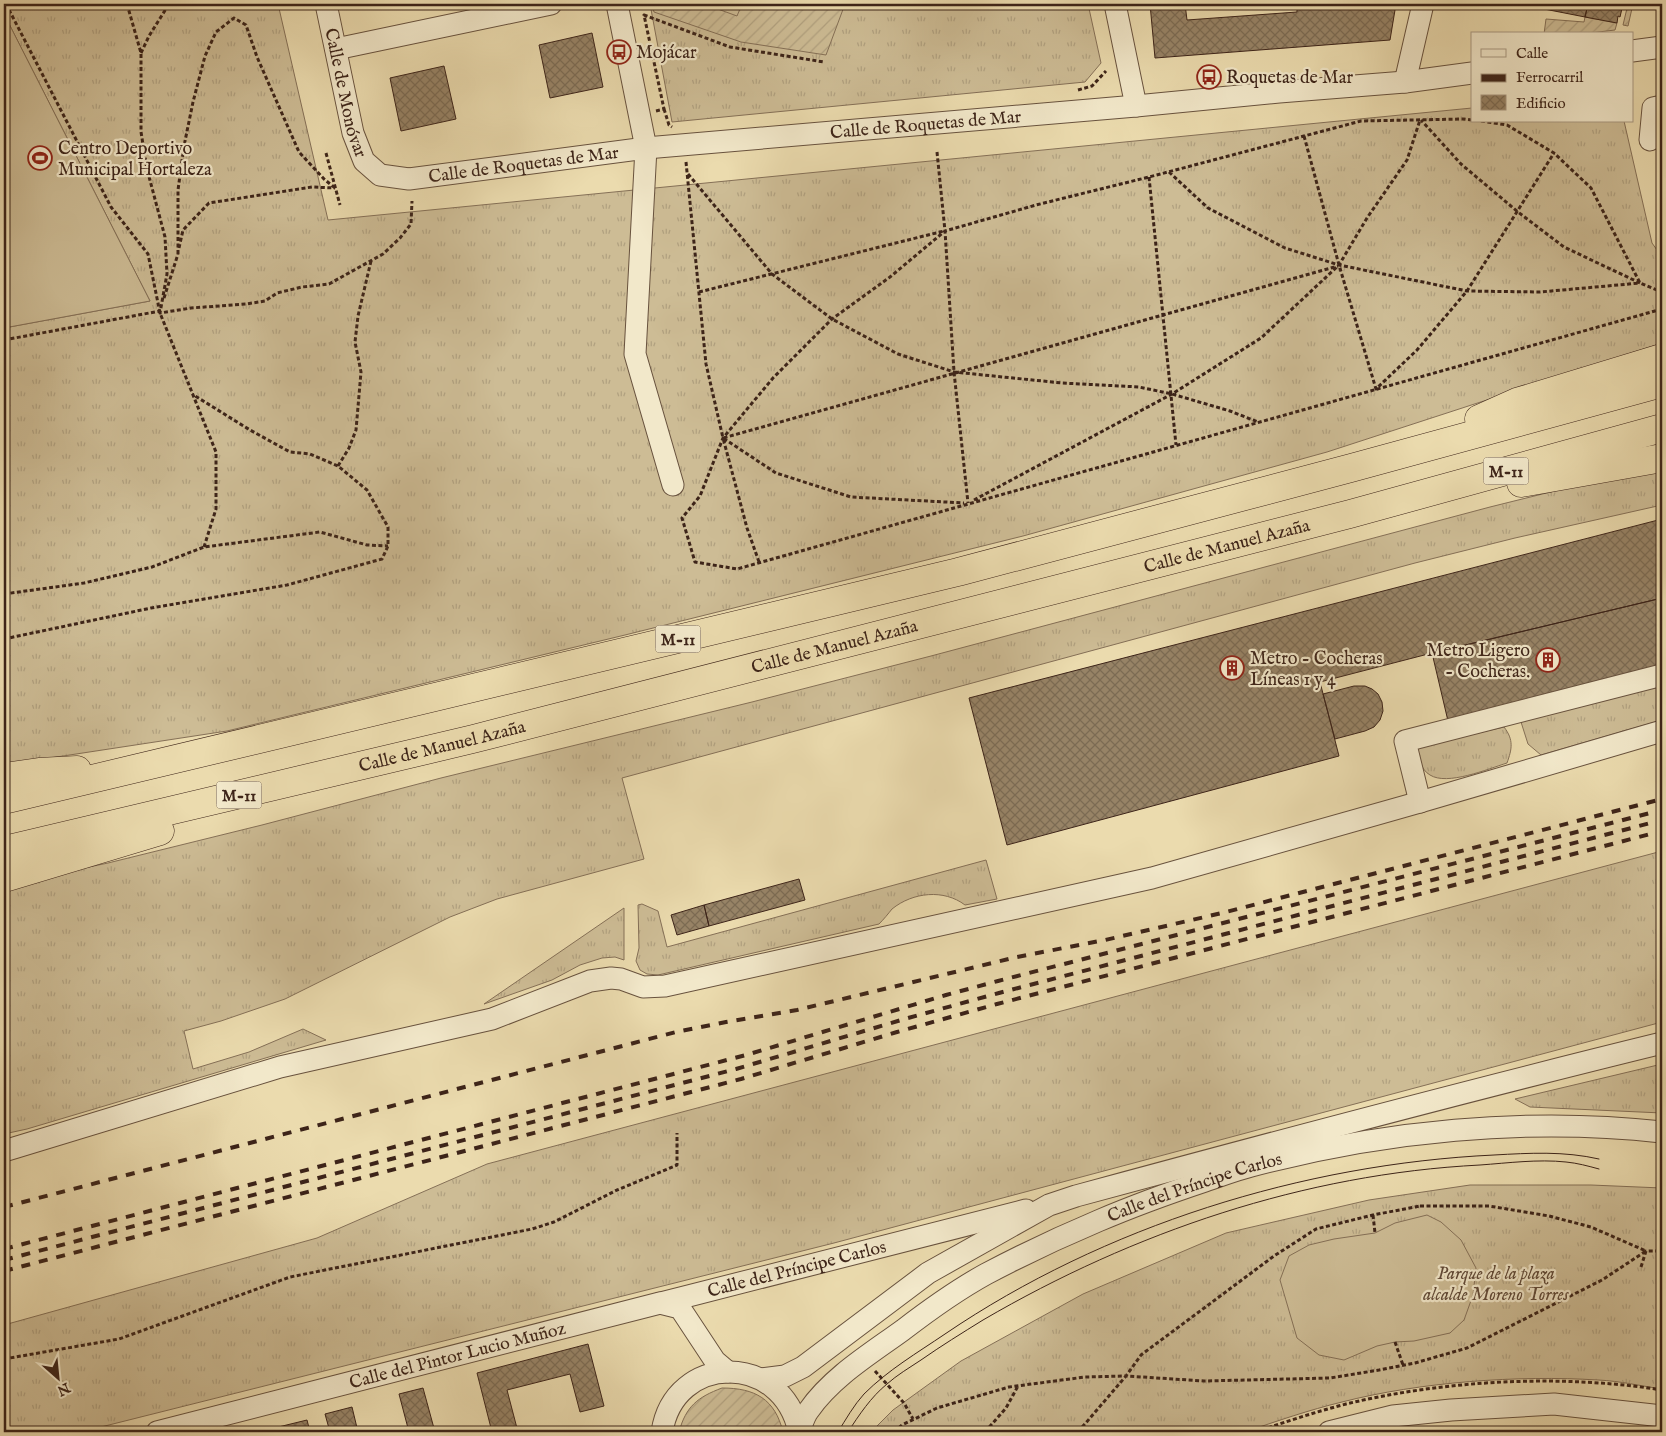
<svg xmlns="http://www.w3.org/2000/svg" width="1666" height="1436" viewBox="0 0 1666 1436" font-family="'IM FELL English',serif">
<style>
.grass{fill:url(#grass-tufts);stroke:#857057}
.garden{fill:url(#garden-furrows);stroke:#857057}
.pitch{fill:#cdbc95;stroke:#857057}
.building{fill:url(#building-cross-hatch);stroke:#3d2419}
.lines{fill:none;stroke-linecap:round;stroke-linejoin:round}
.minor-casing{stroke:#68523e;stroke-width:23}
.highway-casing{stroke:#3d2419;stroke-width:29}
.path{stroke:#3d2419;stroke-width:3;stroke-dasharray:4 2.5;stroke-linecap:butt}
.minor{stroke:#f2e8ca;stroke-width:21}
.highway{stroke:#ebdbae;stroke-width:28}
.tram{stroke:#3d2419;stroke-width:1}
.rail{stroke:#3d2419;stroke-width:4;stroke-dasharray:9 9;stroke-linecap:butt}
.labels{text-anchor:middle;stroke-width:4.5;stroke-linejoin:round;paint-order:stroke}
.shield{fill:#f2e8ca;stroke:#735f4e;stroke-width:1}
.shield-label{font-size:16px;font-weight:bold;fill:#3d2419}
.poi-label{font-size:18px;fill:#3d2419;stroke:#f2e8ca;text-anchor:start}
.street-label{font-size:18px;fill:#3d2419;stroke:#f2e8ca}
.park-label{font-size:18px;font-style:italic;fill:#614a38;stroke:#f2e8ca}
</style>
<defs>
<pattern id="grass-tufts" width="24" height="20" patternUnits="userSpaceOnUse" patternTransform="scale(1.25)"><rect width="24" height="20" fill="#cdbc95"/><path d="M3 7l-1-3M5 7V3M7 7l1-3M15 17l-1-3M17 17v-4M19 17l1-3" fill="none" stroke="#b1a180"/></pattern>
<pattern id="garden-furrows" width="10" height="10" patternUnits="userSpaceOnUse" patternTransform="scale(1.25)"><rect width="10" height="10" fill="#cdbc95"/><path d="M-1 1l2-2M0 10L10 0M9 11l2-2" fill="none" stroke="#b1a180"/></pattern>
<pattern id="building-cross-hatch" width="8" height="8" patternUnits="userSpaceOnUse" patternTransform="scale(1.25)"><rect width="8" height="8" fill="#978366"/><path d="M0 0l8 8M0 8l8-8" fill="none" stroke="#7c6b53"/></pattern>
</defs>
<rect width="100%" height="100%" fill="#ebdbae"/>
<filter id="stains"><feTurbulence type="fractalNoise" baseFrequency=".004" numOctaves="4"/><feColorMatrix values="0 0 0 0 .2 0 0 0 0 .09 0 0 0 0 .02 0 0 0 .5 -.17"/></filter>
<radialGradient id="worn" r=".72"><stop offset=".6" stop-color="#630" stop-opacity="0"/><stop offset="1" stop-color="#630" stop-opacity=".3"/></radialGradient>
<!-- grass -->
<path class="grass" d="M4,4H278L328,220L1472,108V121H1624L1652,243L1662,257V343L1327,452L1023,536L625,635L227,731L4,765V328L150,301L4,14Z
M650,4H1088L1101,63L1085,82L672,122Z
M1662,468V505L1515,538L1415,563L622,778L644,859L497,899L450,917L285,999L221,1021L184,1031L193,1069L249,1052L303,1029L326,1040L27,1129L4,1134V890L51,875L108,863L262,825L441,778L752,702L931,656L1490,507L1615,476Z
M1662,684V720L1541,755L1528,744L1521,722Z
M1504,727C1514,740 1512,749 1507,763C1488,769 1447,786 1430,775C1421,770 1418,757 1416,747Z
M1662,851V1022L834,1243L81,1432H4V1325L317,1238L487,1164Z
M986,860L997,899L965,905C944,889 913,892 892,909C888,914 884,919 879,924L658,975L647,974L640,970L636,961L639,948L638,905L642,904L658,911L667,947Z
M624,908V960L615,957L602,958L580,965L552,980L484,1004Z
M1662,1064V1113L1530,1107L1515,1099Z
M1470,1185H1591L1662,1188V1389C1641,1386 1620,1381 1598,1380C1518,1375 1420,1382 1342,1402C1309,1410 1277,1421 1245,1432H871L893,1410L961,1361L1083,1294L1226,1233L1369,1200Z"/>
<!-- garden -->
<path class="garden" d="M652,4H704L737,16L742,4H845L826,55L741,42L654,12Z
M1628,4H1633L1628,26L1623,25Z
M1585,17L1617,23L1615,30L1582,34H1544L1546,19L1584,22Z
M722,1388C755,1388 775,1399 783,1432H679C686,1406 698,1397 722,1388Z"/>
<!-- pitch -->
<path class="pitch" d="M4,14L150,301L4,328Z
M1427,1215L1441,1222L1461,1240L1476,1268L1473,1295L1464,1320L1450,1333L1414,1341L1395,1342L1377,1346L1344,1360L1319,1355L1297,1338L1280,1280L1289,1256L1309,1245L1334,1239L1375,1233L1395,1223Z"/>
<!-- building -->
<path class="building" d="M386,4H411L387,9Z
M1150,4H1185L1187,20L1297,12V4H1396L1390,40L1155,58Z
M1481,4H1493L1492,9L1481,7Z
M1535,4H1588L1585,17L1534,7Z
M1588,4H1623L1620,17L1618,16L1617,23L1585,17Z
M592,33L603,87L550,98L539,45Z
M444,66L456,119L401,131L390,78Z
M1662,186V200L1660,199L1657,187Z
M1662,519V598L1432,653L1320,682L1339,756L1007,845L969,698Z
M1662,598V667L1448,721L1432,653Z
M1354,686H1365L1372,689L1378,694L1382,702L1383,711L1380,720L1374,727L1365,731L1335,739L1323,694Z
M799,879L805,900L709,926L704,905Z
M704,905L709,926L677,935L671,915Z
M588,1344L604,1406L580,1412L570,1374L507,1390L518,1432H492L477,1373Z
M423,1388L435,1432H409L399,1394Z
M352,1407L358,1432H330L325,1414Z
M307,1420L310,1432H258Z"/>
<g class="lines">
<!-- minor casing -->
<g class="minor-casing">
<g id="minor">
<path id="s1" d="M326,4L353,133L364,161L380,175L409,179L646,148L1136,106L1279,92L1405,82L1472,73"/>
<path d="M617,4L646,148L635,354L673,485"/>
<path d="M1115,4L1136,106"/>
<path d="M336,49L551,4"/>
<path d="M1632,51L1662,47"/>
<path d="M1405,82L1423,4"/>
<path d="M1650,140L1653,108L1662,106"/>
<path d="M1420,802L1405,741L1662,675"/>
<path d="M4,1151L280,1067L492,1019L590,981L611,978L621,979L643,987L665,986L1152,878L1420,802L1662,731"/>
<path id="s2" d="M661,1303L1026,1210"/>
<path d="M761,1379L785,1376L803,1367L928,1273L1049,1205L1076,1196C1271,1143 1466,1091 1662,1043"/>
<path id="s3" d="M157,1432L660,1303L680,1308L715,1361L728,1372"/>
<path d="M662,1432C674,1353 782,1351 799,1432"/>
<path id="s4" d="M799,1432C802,1425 804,1416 809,1410C832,1377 870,1354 903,1330C929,1310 957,1290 986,1274C1022,1255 1060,1237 1098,1221C1133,1206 1169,1193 1205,1181C1220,1176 1235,1170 1251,1166C1383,1131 1526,1117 1662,1132"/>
<path d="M1329,1432L1393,1416L1451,1410L1554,1404L1662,1416"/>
</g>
</g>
<!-- highway casing -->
<g class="highway-casing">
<g id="highway">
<path d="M1479,419L1517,402L1662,358"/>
<path d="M1521,483L1662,458"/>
<path d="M4,777L39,772L77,770"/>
<path d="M4,800L958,572L1351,468L1662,383"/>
<path id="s5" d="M4,850L473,739L1350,514L1662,428"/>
<path d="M4,878L160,831"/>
</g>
</g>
<!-- path -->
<path class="path" d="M6,4L111,207L148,254L160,313L216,452V509L204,547
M127,4L141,53V132L147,169L165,237L167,274L160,313L191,308L246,304L265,301L277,293L302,287L329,284L383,254L400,238L411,224L412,201
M141,53L149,36L169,4
M1078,90L1092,86L1106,71
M664,109L669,125L672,127
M656,111L664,109L644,15L730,47L824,62
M1472,120L1463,119L1361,121L1149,177L1036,205L945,231L890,277L832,319L773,378L723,438L700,496L682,518L695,562L737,569L1662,309
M1481,121L1507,125L1554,153L1591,188L1640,283L1662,292
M1304,136L1339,265L1376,389L1417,350L1467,291L1554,153
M937,152L945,231L954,372L968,503
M326,153L340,205
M686,162L706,364L723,438L1338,266
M1169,172L1208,208L1285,248L1339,265L1467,291L1540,292L1640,283L1564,247L1518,212L1461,164L1421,120
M688,174L772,274L832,319L898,354L954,372L1062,383L1139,387L1172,394L1230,411L1258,422
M1149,177L1176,445
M179,248L183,230L209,203L312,187L335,188
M178,254V190L184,146L193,102L205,56L216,32L234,18L246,25L257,57L299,152L324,179L335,188
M699,292L944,231
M164,298L178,254
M4,340L160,311
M338,466L349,448L356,430L361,372L355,342L358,316L371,261
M974,500L1172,394L1261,338L1339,265L1367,218L1407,160L1420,120
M759,562L747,528L723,438L776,473L851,497L964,503
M4,594L84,583L152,567L204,547L320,532L367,545L388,546
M4,639L151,608L287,585L382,559L388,546V527L367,490L338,466L310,454L290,452L250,430L192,394
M1420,1206H1489L1549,1216L1591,1227L1646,1251L1602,1280L1467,1348L1415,1363L1379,1370L1330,1378L1204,1381L1126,1376L1141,1355L1274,1256L1316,1229L1373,1215Z
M1373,1215L1375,1233
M1641,1267L1646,1251H1662
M1395,1342L1403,1365
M4,1359L119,1339L290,1277L532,1229L554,1222L617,1190L677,1165V1133
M875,1371L904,1403L913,1419
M894,1432L902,1425L937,1408L1009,1387L1085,1377L1126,1376L1078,1432
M985,1432L1006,1408L1018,1386
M1256,1432C1285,1422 1315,1412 1346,1404C1446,1380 1561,1374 1662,1390"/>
<!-- minor -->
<use href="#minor" class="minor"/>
<!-- highway -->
<use href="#highway" class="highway"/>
<!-- tram -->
<path class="tram" d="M838,1432C846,1419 854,1405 864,1394C888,1370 917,1353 945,1334C1104,1226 1303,1164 1494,1155C1530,1153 1564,1151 1599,1159
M848,1432C859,1415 871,1397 887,1384C897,1375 909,1368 921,1360C941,1346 962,1333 983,1320C1134,1232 1304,1174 1480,1165C1508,1163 1538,1159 1566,1162C1577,1163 1588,1166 1599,1169"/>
<!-- rail -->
<path class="rail" d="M4,1207L676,1032L726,1022L797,1010L1017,957L1105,940L1222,913L1662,799
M4,1249L746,1055L946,995L998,981L1662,810
M4,1260L736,1069L908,1018L999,993L1662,820
M4,1271L741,1079L897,1032L997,1004L1662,831"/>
</g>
<!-- icons -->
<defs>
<g id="bus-ring" transform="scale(1.25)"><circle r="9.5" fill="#f2e8ca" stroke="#8f2418" stroke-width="1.5"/><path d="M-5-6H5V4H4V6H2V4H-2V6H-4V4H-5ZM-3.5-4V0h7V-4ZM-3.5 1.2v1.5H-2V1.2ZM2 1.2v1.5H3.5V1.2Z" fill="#8f2418"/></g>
<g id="stadium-ring" transform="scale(1.25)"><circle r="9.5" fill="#f2e8ca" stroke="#8f2418" stroke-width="1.5"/><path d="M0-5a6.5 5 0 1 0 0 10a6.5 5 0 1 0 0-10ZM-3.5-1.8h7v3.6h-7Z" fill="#8f2418"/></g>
<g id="building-ring" transform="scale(1.25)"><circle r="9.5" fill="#f2e8ca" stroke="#8f2418" stroke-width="1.5"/><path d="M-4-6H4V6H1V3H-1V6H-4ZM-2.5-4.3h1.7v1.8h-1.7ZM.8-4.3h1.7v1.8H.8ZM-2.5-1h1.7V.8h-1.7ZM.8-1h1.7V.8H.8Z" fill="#8f2418"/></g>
</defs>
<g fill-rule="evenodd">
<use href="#bus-ring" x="619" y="52"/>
<use href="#bus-ring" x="1209" y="77"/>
<use href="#stadium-ring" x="40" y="158"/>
<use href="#building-ring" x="1548" y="660"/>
<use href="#building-ring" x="1232" y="668"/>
</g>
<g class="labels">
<!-- shield labels -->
<g class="shield">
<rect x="1483.5" y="457.5" width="45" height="27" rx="4"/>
<rect x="655.5" y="625.5" width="45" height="27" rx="4"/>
<rect x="216.5" y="781.5" width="45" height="27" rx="4"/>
</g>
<g class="shield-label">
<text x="1506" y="477">M-11</text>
<text x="678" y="645">M-11</text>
<text x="239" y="801">M-11</text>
</g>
<!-- poi labels -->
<g class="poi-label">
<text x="636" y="58">Mojácar</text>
<text x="1226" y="83">Roquetas de Mar</text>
<text x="58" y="154">Centro Deportivo<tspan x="58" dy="21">Municipal Hortaleza</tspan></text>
<text x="1530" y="656" text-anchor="end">Metro Ligero<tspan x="1530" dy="21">- Cocheras.</tspan></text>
<text x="1250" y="664">Metro - Cocheras<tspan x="1250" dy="21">Líneas 1 y 4</tspan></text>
</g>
<!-- street labels -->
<g class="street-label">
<text dy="6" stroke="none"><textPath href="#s1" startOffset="91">Calle de Monóvar</textPath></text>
<text dy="6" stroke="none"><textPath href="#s1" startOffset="732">Calle de Roquetas de Mar</textPath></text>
<text dy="6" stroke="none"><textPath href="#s1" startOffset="328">Calle de Roquetas de Mar</textPath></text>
<text dy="6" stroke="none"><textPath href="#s5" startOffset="1260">Calle de Manuel Azaña</textPath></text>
<text dy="6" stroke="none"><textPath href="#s5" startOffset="855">Calle de Manuel Azaña</textPath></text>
<text dy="6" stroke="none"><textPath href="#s5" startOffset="450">Calle de Manuel Azaña</textPath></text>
<text dy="6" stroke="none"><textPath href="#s4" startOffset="475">Calle del Príncipe Carlos</textPath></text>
<text dy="6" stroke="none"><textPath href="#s2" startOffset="140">Calle del Príncipe Carlos</textPath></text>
<text dy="6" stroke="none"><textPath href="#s3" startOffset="310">Calle del Pintor Lucio Muñoz</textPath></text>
</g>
<!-- park labels -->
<g class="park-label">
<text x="1496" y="1279">Parque de la plaza<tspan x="1496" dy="21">alcalde Moreno Torres</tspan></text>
</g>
</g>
<!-- margin -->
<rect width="1666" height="1436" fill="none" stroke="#ebdbae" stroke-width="20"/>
<rect x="5" y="5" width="1656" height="1426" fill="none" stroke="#3d2419" stroke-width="2.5"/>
<rect x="10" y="10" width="1646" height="1416" fill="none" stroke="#3d2419"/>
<!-- legend -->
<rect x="1471" y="32" width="162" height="90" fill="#f2e8ca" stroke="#aa9a83"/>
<rect x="1481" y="49" width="25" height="8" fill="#f2e8ca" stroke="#aa9a83"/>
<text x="1516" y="58" font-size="15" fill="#3d2419">Calle</text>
<rect x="1481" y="74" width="25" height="8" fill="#3d2419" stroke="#aa9a83"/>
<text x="1516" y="82" font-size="15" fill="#3d2419">Ferrocarril</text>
<rect x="1481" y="95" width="25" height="15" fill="url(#building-cross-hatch)" stroke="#aa9a83"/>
<text x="1516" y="108" font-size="15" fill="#3d2419">Edificio</text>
<!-- north arrow -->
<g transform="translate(58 1378) rotate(153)" stroke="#f2e8ca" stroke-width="4" paint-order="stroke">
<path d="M0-4L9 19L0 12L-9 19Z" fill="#3d2419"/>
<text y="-8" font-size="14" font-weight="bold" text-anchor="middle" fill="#3d2419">N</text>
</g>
<rect width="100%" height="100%" filter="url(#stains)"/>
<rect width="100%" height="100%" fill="url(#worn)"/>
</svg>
